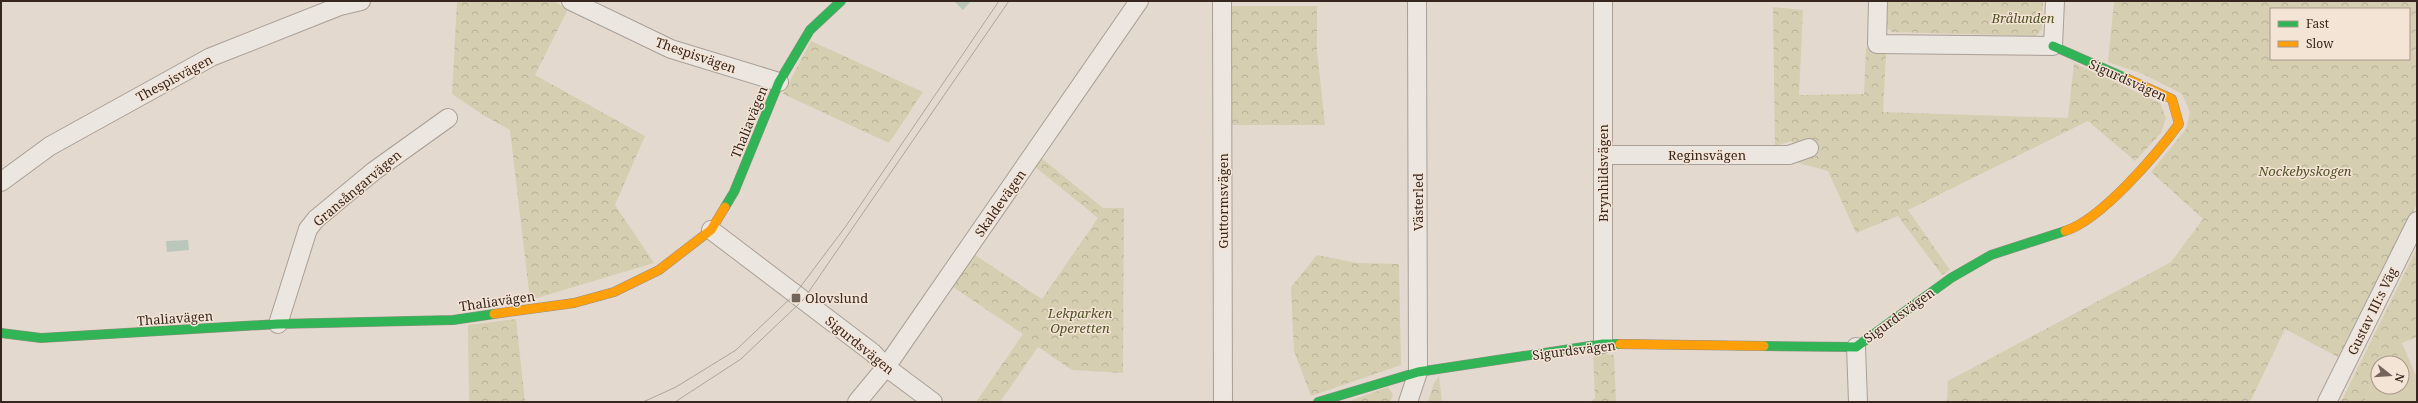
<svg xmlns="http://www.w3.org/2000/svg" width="2418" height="403" viewBox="0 0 2418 403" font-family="'Noto Serif',serif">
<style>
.grass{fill:#d6ceb1}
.forest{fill:url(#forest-crowns);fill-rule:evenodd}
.water{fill:#b9c8bb}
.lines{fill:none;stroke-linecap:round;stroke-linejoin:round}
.street-casing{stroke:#a99f97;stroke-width:20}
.fast-casing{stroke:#998e87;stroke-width:10}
.slow-casing{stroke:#998e87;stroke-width:10}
.street{stroke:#ece6e0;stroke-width:18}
.fast{stroke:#30b455;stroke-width:9}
.slow{stroke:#ff9f0a;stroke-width:9}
.tram{stroke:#aba5a0;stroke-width:1}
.poi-dot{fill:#74655c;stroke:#f4e4d5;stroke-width:1.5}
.labels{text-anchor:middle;stroke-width:3;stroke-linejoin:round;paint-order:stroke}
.park-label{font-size:13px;font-style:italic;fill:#505227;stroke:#f4e4d5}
.street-label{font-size:13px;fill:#37261f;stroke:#f4e4d5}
.poi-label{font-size:13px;fill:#37261f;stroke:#f4e4d5;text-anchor:start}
</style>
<defs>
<pattern id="forest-crowns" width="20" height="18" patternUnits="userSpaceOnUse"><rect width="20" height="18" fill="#d6ceb1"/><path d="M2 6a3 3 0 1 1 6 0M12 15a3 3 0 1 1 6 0" fill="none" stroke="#b8b198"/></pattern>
</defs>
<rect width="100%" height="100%" fill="#e4d9ce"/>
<!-- grass -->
<path class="grass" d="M2402,343L2417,378V402H2364L2372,384L2378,382V387H2402V363H2395Z"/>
<!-- forest -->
<path class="forest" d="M457,1H553L568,9L535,75L645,136L615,205L654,263L530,300L510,130L483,115L452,94Z
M1888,1H2043L2042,29L2036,36L1892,32L1887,28Z
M2114,1H2417V204L2338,357L2285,329L2250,402H1947L1948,381L2171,262L2203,219L2151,172L2186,129L2190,112L2182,94L2143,74L2108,62ZM2271,9H2409V59H2271Z
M1232,6H1317V51L1325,125H1231Z
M1773,7L1803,10L1799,95L1864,94L1866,48L1886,52L1883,112L2068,118L2074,63L2160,103L2166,118L2161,133L2135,161L2088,121L1908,210L1950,270L1942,275L1898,216L1856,233L1828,171L1795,162L1792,141L1775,146Z
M811,41L923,92L889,143L783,94Z
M1040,157L1103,208H1124L1123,373L1072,370L1038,347L1000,402H976L1023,334L953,287L975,255L1042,299L1098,218L1034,166Z
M2417,248V337L2402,343L2395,363H2378V382L2372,384L2364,402H2341Z
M1317,255L1357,263L1399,264L1401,365L1311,396L1294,351L1291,287Z
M516,319L525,402H469L468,325Z
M1593,353L1614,355L1616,402H1589L1595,398Z
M1439,376L1442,402H1428L1434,383Z
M1388,387L1393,395L1390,402H1347Z"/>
<!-- water -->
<path class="water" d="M954,1H971L963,10Z
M188,240L189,250L167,252L166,241Z"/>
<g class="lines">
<!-- street casing -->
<g class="street-casing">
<path id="street" d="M571,1L671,49L779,82
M1222,1L1223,402
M1603,1V344
M1878,1L1877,44L2053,46L2055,1
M1603,155H1789L1809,148
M1,182L50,146L211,57L340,6L361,1
M711,230L873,353L886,367L933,402
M278,324L308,229L316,219L374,171L448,118
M1856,347L1858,402
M857,402L886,367L1139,1
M1408,402L1418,372L1417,1
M2327,402L2417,221"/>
</g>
<!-- fast casing -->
<g class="fast-casing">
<path id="fast" d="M2053,46L2128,79
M725,207L734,192L779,82L810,30L841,1
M1,333L41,338L278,324L453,320L494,314
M1764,346L1856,347L1951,278L1991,255L2065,231
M1318,402L1418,372L1603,344H1620"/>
</g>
<!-- slow casing -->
<g class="slow-casing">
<path id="slow" d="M2065,231C2101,220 2156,155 2179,124L2172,99L2128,79
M494,314L574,303L614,292L659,270L711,230L725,207
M1620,344L1764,346"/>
</g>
<!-- street -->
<use href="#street" class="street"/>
<!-- fast -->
<use href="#fast" class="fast"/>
<!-- slow -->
<use href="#slow" class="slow"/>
<!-- tram -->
<path class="tram" d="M643,402L676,387L736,350L795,294L846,226L999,1
M675,402L741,359L803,300L1009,1"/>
</g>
<!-- markers -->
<rect class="poi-dot" x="791" y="293" width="10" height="10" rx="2"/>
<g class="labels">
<!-- park labels -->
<g class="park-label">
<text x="2023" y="23">Brålunden</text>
<text x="2305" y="176">Nockebyskogen</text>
<text x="1080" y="318">Lekparken<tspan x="1080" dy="15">Operetten</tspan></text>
</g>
<!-- street labels -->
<g class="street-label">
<text transform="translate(696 55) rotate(19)" y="5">Thespisvägen</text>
<text transform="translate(174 78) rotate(-28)" y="5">Thespisvägen</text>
<text transform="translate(2128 80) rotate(24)" y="5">Sigurdsvägen</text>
<text transform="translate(749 122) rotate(-68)" y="5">Thaliavägen</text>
<text x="1707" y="160">Reginsvägen</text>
<text transform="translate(1603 173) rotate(-90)" y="5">Brynhildsvägen</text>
<text transform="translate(357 188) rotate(-40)" y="5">Gransångarvägen</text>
<text transform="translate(1223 201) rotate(-90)" y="5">Guttormsvägen</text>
<text transform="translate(1418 202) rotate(-90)" y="5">Västerled</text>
<text transform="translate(1000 203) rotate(-55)" y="5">Skaldevägen</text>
<text transform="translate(497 301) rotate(-8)" y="5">Thaliavägen</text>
<text transform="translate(2372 311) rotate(-64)" y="5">Gustav III:s Väg</text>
<text transform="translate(1899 315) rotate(-36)" y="5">Sigurdsvägen</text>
<text transform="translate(175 318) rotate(-4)" y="5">Thaliavägen</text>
<text transform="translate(860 345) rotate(39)" y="5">Sigurdsvägen</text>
<text transform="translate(1574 350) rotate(-7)" y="5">Sigurdsvägen</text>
</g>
<!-- poi labels -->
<g class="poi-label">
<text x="805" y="303">Olovslund</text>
</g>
</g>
<!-- border -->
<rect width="2418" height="403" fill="none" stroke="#37261f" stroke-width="4"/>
<!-- legend -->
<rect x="2270" y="8" width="140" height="52" fill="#f4e4d5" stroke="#a8988c"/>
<rect x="2278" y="21" width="20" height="6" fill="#30b455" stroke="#a8988c"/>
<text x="2306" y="28" font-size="12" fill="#37261f">Fast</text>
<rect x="2278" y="41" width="20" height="6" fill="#ff9f0a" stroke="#a8988c"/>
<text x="2306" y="48" font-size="12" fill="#37261f">Slow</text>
<!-- north arrow -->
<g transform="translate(2390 375) rotate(107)"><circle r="19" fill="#f4e4d5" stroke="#a8988c"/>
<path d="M0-3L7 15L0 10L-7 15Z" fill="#74655c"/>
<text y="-6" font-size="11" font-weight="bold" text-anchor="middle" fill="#37261f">N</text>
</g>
</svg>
